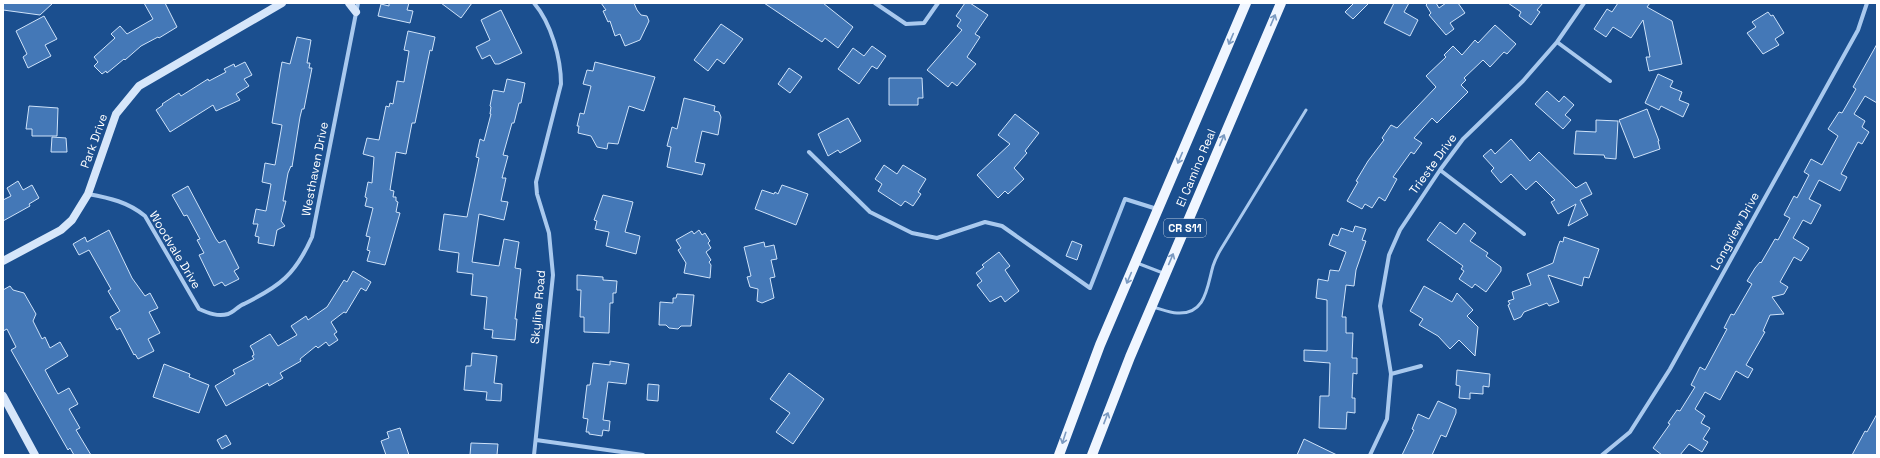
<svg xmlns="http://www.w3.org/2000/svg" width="1880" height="458" viewBox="0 0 1880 458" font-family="'Space Grotesk',sans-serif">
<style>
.building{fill:#4478b7;stroke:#cfe3fa}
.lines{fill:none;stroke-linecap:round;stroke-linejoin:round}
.lane{stroke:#a9c9ee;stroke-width:3}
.street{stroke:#a9c9ee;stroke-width:4}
.secondary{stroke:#d6e6fa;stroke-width:8}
.primary{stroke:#f0f6ff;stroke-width:10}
.oneway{stroke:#7b9ac1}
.labels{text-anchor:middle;stroke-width:3;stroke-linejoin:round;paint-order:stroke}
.shield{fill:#1b4f8f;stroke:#bbcadd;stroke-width:1}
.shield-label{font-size:11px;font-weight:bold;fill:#fff}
.street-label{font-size:12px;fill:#fff;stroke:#1b4f8f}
</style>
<rect width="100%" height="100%" fill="#1b4f8f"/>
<!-- building -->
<path class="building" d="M3,3H53L40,15L3,10Z
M144,3H165L177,27L159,38L158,37L141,46L125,60L124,59L107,73L106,71L102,74L94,66L98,62L94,57L115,38L111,34L120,26L127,34L153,19Z
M389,3H409L407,10L413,11L410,23L378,16L381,4L389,6Z
M441,3H472L461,18Z
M601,3H634L637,10L641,15L647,16L649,21L640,40L625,46L620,34L615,36L610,21L608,22L603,11L606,10Z
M764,3H823L853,27L838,48L825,38L822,42Z
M965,3H970L988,15L975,34L980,37L967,57L976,64L957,86L952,82L948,87L927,70L962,30L957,26L961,20L956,16Z
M1354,3H1369L1353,19L1345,12Z
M1394,3H1409L1404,12L1418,20L1410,36L1384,23Z
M1428,3H1436L1439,8L1446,3H1458L1465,13L1450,23L1454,29L1446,35L1429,15L1431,13L1426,5Z
M1508,3H1543L1537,10L1540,12L1531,25L1519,16L1521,12Z
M1618,3H1650L1647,7L1672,21L1682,64L1649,71L1646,57H1650L1643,20L1631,38L1613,27L1606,37L1594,29L1607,9L1612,12Z
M501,10L522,53L499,64H495L490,55L482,59L476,47L490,40L481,20Z
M1768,12L1771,16L1773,15L1784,33L1775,39L1779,45L1763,54L1747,33L1756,27L1752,22Z
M44,16L57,39L45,45L51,56L28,68L23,57L27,54L16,31Z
M721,24L743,39L724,64L717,59L708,71L694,60Z
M1495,25L1516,44L1507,54L1504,52L1490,67L1483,60L1464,78L1466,80L1461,85L1468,92L1437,123L1432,118L1414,138L1422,143L1414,154L1411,152L1393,177L1397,179L1385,201L1379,197L1372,208L1365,204L1362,209L1347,201L1358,182L1356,181L1368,161L1384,140L1382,138L1391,125L1397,128L1436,87L1426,76L1446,57L1444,55L1453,46L1462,55L1475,40L1478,43Z
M408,31L435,37L432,51L430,50L415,123H412L406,154L396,152L390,190L394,191L393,197H396V201L398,202L396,212L400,213L385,265L367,261L370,251L367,250L370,237L366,236L373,208L365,206L367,198L365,197L368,182L372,183L374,157L363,154L367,138L379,140L386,106L389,107L390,103L393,104L397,81L404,82L409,51L404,50Z
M297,37L311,40L307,63H310L309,68H312L304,109H302L300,117L292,167L291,166L288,173L283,201H286L281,221L285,226L277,230L274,246L258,243L259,237L255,236L258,224H253L256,209L266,211L271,184L262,182L265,163L275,165L282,125L272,123L280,73L282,62L290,64Z
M1877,44V103L1865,96L1854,114L1865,121L1862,127L1869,132L1862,144L1858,142L1841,174L1847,177L1840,191L1819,180L1809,199L1821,205L1811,224L1803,220L1793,238L1809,248L1801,261L1794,257L1780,282L1788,287L1784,294L1772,297L1784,314L1770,315L1763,331L1765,332L1746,365L1753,369L1748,378L1736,371L1720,400L1705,392L1695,409L1705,416L1701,423L1710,428L1703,439L1708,442L1702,452L1689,444L1680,455H1662L1653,448L1670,424L1668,423L1677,410L1680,411L1695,387L1691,385L1700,367L1705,370L1727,329L1724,328L1731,314L1734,315L1752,284L1747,281L1755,268L1760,262L1761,263L1775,239L1778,240L1790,218L1784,215L1794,196L1797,198L1809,175L1804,172L1811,159L1822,165L1838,136L1828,129L1839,112L1842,113L1856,89L1853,87Z
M872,46L886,56L877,69L872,66L859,84L838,69L853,48L864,56Z
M245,62L252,75L244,79L249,86L236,94L240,100L216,111L213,105L170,132L156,110L163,105L162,104L179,93L181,96L208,79L209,81L226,72L224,69L234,64L235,67Z
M595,62L655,77L644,111L629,106L618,144L608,143L607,149L597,147L591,136L578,133L579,126H577L580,113L584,114L591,86L583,84L587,70L593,71Z
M789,68L802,77L790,93L778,84Z
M1658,74L1673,81L1670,87L1682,92L1679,100L1689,104L1683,117L1661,106L1659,110L1645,103Z
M889,78H922L923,98H918V105H889Z
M507,79L525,83L521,103H519L514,123H512L503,155L508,156L502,178H506L501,201L508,202L504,220L479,214L472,262L499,266L504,239L519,242L515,268L521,269L515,319H517L515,340L492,338L493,330L484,329L487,297L471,295L473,274L457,272L459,253L439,250L444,214L467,217L479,158L476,157L480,139L484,141L491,114H490L491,107L490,106L493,90L504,92Z
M1547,91L1559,102L1564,96L1574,105L1565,115L1571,120L1563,129L1535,104Z
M684,98L715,106L714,111L719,112L721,117L718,135L702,131L695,162L705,164L702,175L667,167L671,147L667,146L672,127L677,129Z
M29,106L58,108L57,136H32V129H26Z
M1647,109L1659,141H1658L1660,149L1634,158L1619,120Z
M1015,114L1039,133L1025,151L1027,153L1014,168L1024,179L1008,194L1005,191L998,198L977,175L1010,144L998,135Z
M848,118L861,141L840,153L838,150L828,156L818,134Z
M1596,120L1618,121L1616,159L1605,158L1604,155L1574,154L1576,131L1596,132Z
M52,137L66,138L67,152H51Z
M1511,139L1530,161L1539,152L1576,188L1586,182L1592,194L1580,200L1588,215L1568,226L1576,204L1558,214L1551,202L1555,200L1536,181L1526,190L1511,174L1501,183L1491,171L1494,168L1483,156L1491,149L1495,154Z
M884,165L897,174L903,165L926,179L918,192L921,194L913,206L905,201L901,206L878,191L882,184L875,179Z
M18,181L23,190L32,185L39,198L29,204L30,206L3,221V200L11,196L7,188Z
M782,185L808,194L796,225L755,209L762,190L774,194L775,192L778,194Z
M188,186L216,239L219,243L225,240L239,268L234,271L239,279L225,286L222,282L214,286L199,255L204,253L197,240L200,239L187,215L184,216L172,195Z
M603,195L633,202L625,232L640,236L636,254L606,246L609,232L595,229L597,221L594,220Z
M1440,222L1456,234L1464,223L1476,233L1470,241L1488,253L1486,256L1501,267V271L1486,292L1475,284L1472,288L1459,279L1464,271L1461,269L1463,266L1427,240Z
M1355,226L1366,229L1362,240L1366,241L1356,270L1354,286L1346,285L1342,317H1346V333H1353L1352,358H1357V374L1353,373L1352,398H1355V413L1347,412L1346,429L1319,428L1320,396H1329L1330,363L1304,361V350L1327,351V300L1316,298L1318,279L1328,281L1330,270L1339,271L1346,252L1329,245L1333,234L1338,236L1341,228L1353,232Z
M109,230L132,278L145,296L150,293L158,308L149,312L160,333L148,339L154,351L138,359L135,354L134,355L120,328L117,330L110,317L120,311L108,291L111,289L89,250L79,255L73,244L85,237L87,242Z
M699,230L702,235L705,233L710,241L708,243L711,248L706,252L711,260L709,262L711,265L710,278L684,273L686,263L678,250L681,248L676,240L692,231L694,234Z
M1564,237L1599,249L1589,278L1584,277L1582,286L1548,275L1559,302L1549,306L1547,303L1524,312L1521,317L1514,320L1508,305L1510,304L1508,301L1514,299L1512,292L1531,285L1527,274L1553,263L1558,246L1560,241L1563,242Z
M1072,241L1082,245L1077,260L1066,256Z
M764,242L765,247L774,245L777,259L771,260L775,277L770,278L774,298L762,303L757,301L758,289L750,287L747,277L751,276L744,247Z
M999,252L1010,266L1005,270L1019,291L1005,302L1001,296L990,302L977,285L982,281L976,273L984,267L982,265Z
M353,271L371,282L366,291L361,288L346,313L344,312L331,322L337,332L334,334L338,340L329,346L326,342L318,348L316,346L300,359L301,361L280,373L283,378L269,386L268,383L226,406L215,386L235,374L233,370L254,359L252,356L254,355L253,351L250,346L270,334L278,346L297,335L291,326L306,316L308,320L327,307L344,280L347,282Z
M577,275L603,277V280L617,281L616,293H613V303H610L609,333L584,332V317H580L581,290H577Z
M10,286L13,290L24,293L36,314L33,321L42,339L45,337L50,348L60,342L68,356L45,370L58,394L69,388L78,404L69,409L80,428L76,430L91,455H74L70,448L68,450L11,350L16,347L7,329L3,331V290Z
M1424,286L1452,302L1457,293L1473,310L1467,316L1478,327L1475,356L1459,340L1450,349L1438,336L1419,325L1423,319L1410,311Z
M677,294L694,295L691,326H681L678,329L669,328L666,325H659L660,302L673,303V298H676Z
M472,353L497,356L494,383L502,384L501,401L486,400L487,392L464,390L466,366H471Z
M610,361L629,364L626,384L608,382L603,420L610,421L609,431L603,430L602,436L589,434V432H586L588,419L583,418L587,385H590L593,363L610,365Z
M164,364L190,374L189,377L209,385L199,413L153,397Z
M1457,370L1490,374L1489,387L1483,386V394L1470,393V399L1459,398L1460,386L1456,385Z
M789,373L824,399L793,444L776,432L790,413L770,399Z
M648,384L659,385L658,401L647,400Z
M1438,401L1456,409V413L1446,437L1441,435L1432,455H1402L1414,430L1412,429L1418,414L1429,419Z
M1877,414V455H1852L1865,431L1867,432Z
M400,428L409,455H386L381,441L389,438L387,432Z
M226,435L231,444L222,449L217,440Z
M1304,439L1337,455H1297Z
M471,443L498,444L497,455H470Z"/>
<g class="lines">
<!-- lane -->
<path class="lane" d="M1137,263L1163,273
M1153,307C1161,309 1169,313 1177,313C1206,315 1207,287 1213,266C1215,260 1218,254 1221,249L1306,110"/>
<!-- street -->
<path class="street" d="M534,3C551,23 561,58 561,84L536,182L537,194L549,233L553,275L534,455
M875,3L906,24L924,23L938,3
M1557,42L1610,81
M809,152L870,212L912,233L937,238L985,222L1002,226L1090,288L1125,199L1157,209
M1440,170L1524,234
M88,194C110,198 128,202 145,216L199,309C208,313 218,317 228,314C234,312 238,306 244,304C280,286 295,275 312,237L358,3
M1391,374L1421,366
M536,440L643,455
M1370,455L1387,419L1391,374L1380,306L1389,255L1400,230L1440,170L1463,139L1523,81L1557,42L1584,3
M1602,455L1630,432L1670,369L1858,30L1867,3"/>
<!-- secondary -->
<path class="secondary" d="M349,3L356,12
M3,261L61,230L72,220L88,194L116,114L139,86L282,3
M3,396L35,455"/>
<!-- primary -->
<path class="primary" d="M1059,455L1100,345L1246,3
M1092,455L1130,357L1281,3"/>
</g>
<!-- one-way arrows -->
<defs><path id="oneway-shaft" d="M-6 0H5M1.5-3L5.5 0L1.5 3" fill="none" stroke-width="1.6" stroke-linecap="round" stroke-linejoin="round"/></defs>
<g class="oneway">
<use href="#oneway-shaft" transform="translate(1273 20) rotate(-67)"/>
<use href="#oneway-shaft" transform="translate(1231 39) rotate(113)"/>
<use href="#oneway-shaft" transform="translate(1222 140) rotate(-67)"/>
<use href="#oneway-shaft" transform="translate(1180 158) rotate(113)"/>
<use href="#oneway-shaft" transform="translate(1171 259) rotate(-67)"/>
<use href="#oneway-shaft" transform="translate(1129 278) rotate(113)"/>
<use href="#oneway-shaft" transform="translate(1106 418) rotate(-69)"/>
<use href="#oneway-shaft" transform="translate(1064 438) rotate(108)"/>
</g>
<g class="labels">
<!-- shield labels -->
<rect class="shield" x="1164" y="219" width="42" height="18" rx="3"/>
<g class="shield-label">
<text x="1185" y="232">CR S11</text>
</g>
<!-- street labels -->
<g class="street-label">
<text transform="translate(94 141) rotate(-70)" y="4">Park Drive</text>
<text transform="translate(1433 164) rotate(-54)" y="4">Trieste Drive</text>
<text transform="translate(1196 168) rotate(-67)" y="4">El Camino Real</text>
<text transform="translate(315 169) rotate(-79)" y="4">Westhaven Drive</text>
<text transform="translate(1735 231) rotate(-61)" y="4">Longview Drive</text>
<text transform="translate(175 250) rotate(59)" y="4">Woodvale Drive</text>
<text transform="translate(538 307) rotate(-85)" y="4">Skyline Road</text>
</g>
</g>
<!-- border -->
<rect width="1880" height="458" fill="none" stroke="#ffffff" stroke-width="8"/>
</svg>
